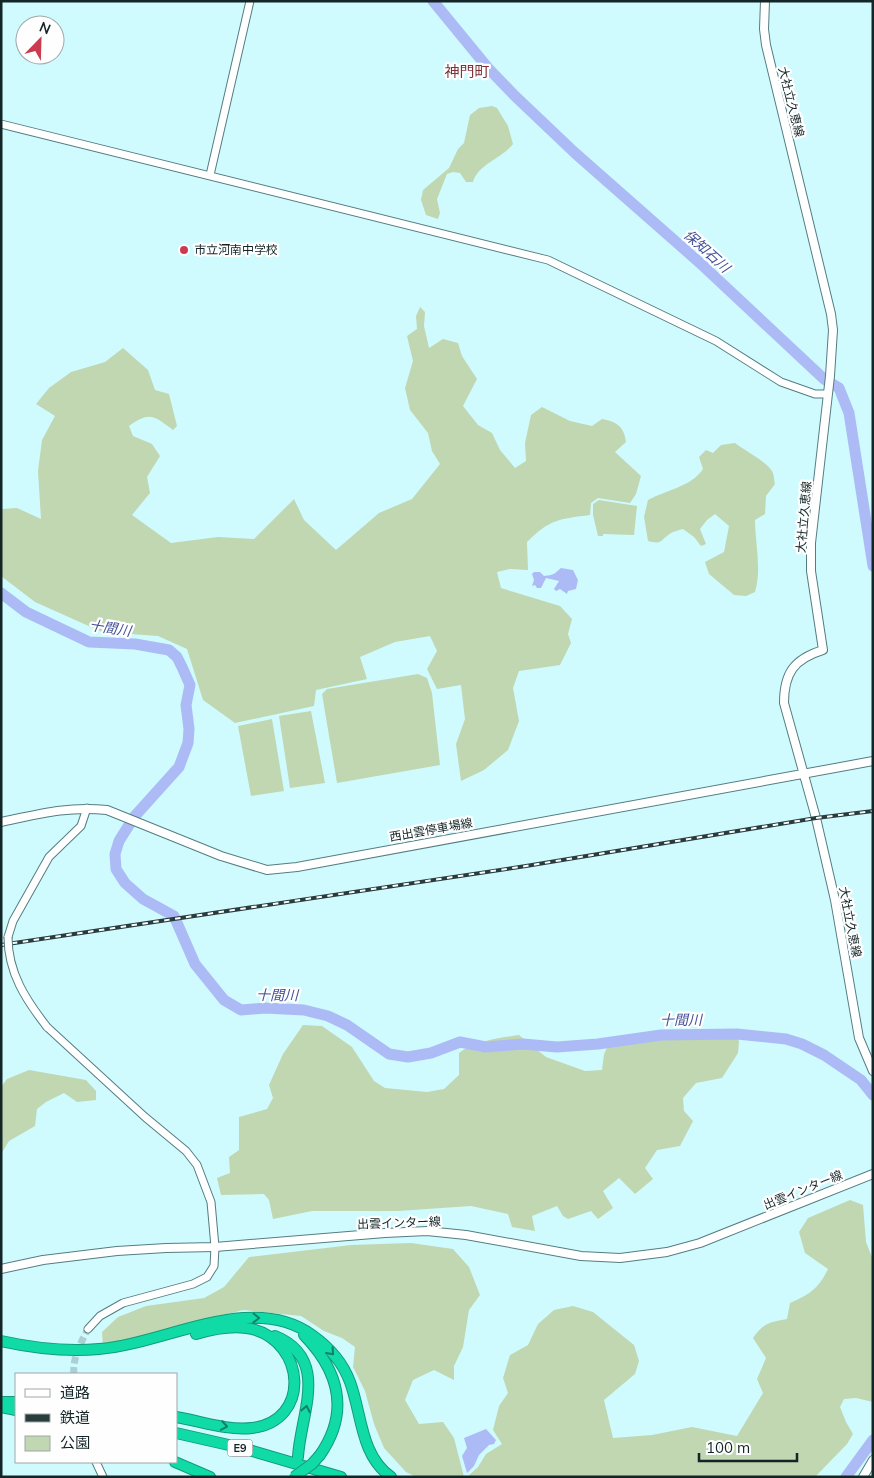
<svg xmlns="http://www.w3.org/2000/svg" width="874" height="1478" viewBox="0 0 874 1478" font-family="Mulish,'Noto Sans JP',sans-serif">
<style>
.green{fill:#c0d7b1}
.water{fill:#acbbf5}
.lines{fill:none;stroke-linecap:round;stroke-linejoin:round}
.river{stroke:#acbbf5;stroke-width:11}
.tertiary-tunnel{stroke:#aad0d4;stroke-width:7;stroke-dasharray:7 3.5;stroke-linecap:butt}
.tertiary-casing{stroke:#557d80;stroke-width:9}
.secondary-casing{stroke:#557d80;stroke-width:10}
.motorway-casing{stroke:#119b7a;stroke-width:12}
.tertiary{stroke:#fff;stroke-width:7}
.secondary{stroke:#fff;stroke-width:8}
.motorway{stroke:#10daa6;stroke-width:10}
.rail-casing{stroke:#283c3e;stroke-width:4}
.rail{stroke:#fefefe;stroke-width:2;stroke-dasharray:5.5;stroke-linecap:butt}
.tertiary-bridge-casing{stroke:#557d80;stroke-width:9;stroke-linecap:butt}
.motorway-bridge-casing{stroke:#119b7a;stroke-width:12;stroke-linecap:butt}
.tertiary-bridge{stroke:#fff;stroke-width:7}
.motorway-bridge{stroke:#10daa6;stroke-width:10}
.oneway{stroke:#128066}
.poi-dot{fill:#cb3b4f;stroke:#fefefe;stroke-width:2}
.labels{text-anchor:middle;stroke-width:4.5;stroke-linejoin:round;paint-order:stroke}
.shield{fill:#fefefe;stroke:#5a6668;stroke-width:1}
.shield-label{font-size:11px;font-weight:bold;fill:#142527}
.street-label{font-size:12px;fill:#142527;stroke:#fefefe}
.poi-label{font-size:12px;fill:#142527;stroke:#fefefe;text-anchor:start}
.water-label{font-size:14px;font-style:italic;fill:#435196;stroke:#fefefe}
.quarter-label{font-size:15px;fill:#7b3339;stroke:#fefefe}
</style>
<rect width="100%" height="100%" fill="#cffbff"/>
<!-- green -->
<path class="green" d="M492,106L497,108L508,126L513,144C503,158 478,164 473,182H466L460,173L453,172L447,174L437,199L440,213L438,219L426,215L421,200L423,190L449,168L458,149L464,143L470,115L479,108Z
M420,307L425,312L424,326L429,348L443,339L458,343L462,356L477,379L463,406L478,425L492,433L500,450L515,468L526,461L525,443L531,415L542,407L570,421L592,426L602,419C617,422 624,426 626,442L615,452L641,476L636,494L630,503L598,498L591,503L590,515C559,519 550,519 527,542L528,570L510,569L497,572L501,588L560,606L572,619L568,634L571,643L560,665L519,671L513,688L519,721L508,750L484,770L461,781L456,744L465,719L461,685L437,689L427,669L437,651L430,636L395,642L360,657L367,679L316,690L314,706L235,723L203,700L187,649L158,636L102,632L35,602L1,576V509L17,508L41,519L38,471L42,440L55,416L36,404L49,388L71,372L105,362L123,348L148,370L155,390L169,394L177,426L173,430C154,416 150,411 129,426L133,436L152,444L160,456L147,477L150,493L132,515L171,543L218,537L254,539L294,499L304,520L336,550L379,513L412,499L440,464L432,451L428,433L410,410L405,388L413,361L407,336L417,329L416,316Z
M735,443C744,450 767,462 772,471C774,474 774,480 775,484L766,496L765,514L755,520C755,544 762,568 755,592L746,596L734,595L709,574L705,562L724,552L729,526L715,514L707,520L700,529L706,544L701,546L694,537L683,529C680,530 674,531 671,533C660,540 663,545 648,541L644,517L648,500C666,490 691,487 703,469L699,457L706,450L713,453L721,445Z
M599,500L637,506L634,535L603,534V536H598L593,515V504Z
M418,674L427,678L432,693L440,765L337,783L322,694L327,689Z
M311,711L325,783L290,788L279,716Z
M272,719L284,791L251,796L238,726Z
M303,1025L322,1026L352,1047L374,1081L385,1088L427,1092L444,1089L459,1075V1053C475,1041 499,1038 519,1035L546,1057L585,1071L602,1070L604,1054L612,1038L664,1031H732L739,1041L738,1053L722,1078L696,1083L683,1098L684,1111L693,1121L680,1146L657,1150L645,1168L653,1179L635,1194L619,1178L603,1191L613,1208L598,1219L591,1211L568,1219L563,1216L557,1206L532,1216L535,1231L512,1227L508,1214L471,1206L398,1211H312L273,1219L269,1200L264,1194L221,1195L217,1178L230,1173L229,1157L239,1150V1117L267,1109L273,1098L269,1085L283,1054Z
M29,1070L86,1080L96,1091V1100L77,1102L64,1093L46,1102L37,1109L35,1126L9,1141L1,1154V1087L7,1079Z
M850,1200L863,1205L866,1242L873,1260V1402L856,1398L844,1399L840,1407L846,1422L853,1434L847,1444L815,1477H467L478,1467L486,1454L502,1444L493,1430L499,1406L508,1393L503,1378L510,1355L528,1345L538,1324L554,1310L573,1306L593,1312L634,1345L639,1361L635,1374L604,1400L613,1438L652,1435L692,1427L737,1436L763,1393L757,1379L766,1358L753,1338C763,1323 770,1322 787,1319L790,1303C809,1295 819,1288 828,1269L805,1253L799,1232L808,1218Z
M411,1243L453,1249L469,1267L480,1295L469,1310L463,1347L454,1366V1380L434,1370L413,1380L405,1400L419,1424L443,1422L454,1438L464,1477H416L406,1472L384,1448L374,1424L365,1391L353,1367L355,1347L342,1338L324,1331L301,1316L243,1310L103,1347L102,1332L118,1317L146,1306L204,1298L224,1287L249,1257L351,1245Z"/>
<!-- water -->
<path class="water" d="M561,568L573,570L578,580L576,589L568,591L567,594L560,589L556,591L554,589L559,581L546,578L541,588H537L535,585L532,586L534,580L532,574L534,572H540L544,576C554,575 554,574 561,568Z
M486,1429L496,1440L494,1444L489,1445L479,1455L474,1466L467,1473L462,1456L467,1448L464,1438Z"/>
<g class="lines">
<!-- river -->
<path class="river" d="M433,1L488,68L515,96L575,153L700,263L824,379L839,388L849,413L873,566
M1,593L26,612L89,642L135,644L169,650L177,657L182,667L190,685L186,705L189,729L188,743L179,767L134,817L119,841L115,854L116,869L125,883L143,899L174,916L195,964L224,1000L241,1010L265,1008L304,1010L328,1016L347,1025L389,1054L408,1057L431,1053L460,1042L486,1047L523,1044L557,1047L598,1044L661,1035L737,1034L786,1039L802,1044L824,1055L861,1080L873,1095
M846,1477L873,1440"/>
<!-- tertiary-tunnel -->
<path class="tertiary-tunnel" d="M74,1374C72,1360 81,1342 88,1329"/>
<!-- tertiary casing -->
<g class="tertiary-casing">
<path id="tertiary" d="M1,124L548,260L716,341L781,382L815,394H827
M210,175L250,1
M8,937L13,921L49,857L81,826L87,808
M47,1027L145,1117L186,1151L197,1165L211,1202L215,1247L214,1266L207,1277L193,1284L123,1303L100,1316L88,1329
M96,1462L103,1477"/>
</g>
<!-- secondary casing -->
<g class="secondary-casing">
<path id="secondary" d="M765,1L764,29L766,45L831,314L833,330L830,376L811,543V571L823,650C794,659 784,673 784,703L816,818L835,900L859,1038L873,1071
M1,822C39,814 67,806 107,810L221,856L267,870L297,867L873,761
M1,1269L43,1260L117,1251L166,1248L215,1247L385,1233L427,1231L466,1235L581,1256L620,1258L667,1252L700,1243L873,1174
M863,1477L873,1460"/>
</g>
<!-- motorway casing -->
<g class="motorway-casing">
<path id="motorway" d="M304,1335C339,1371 350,1412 320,1455
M275,1336C331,1359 300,1415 298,1457
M1,1341C33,1348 67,1352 99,1349C165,1344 252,1291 312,1335C329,1347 343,1363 350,1382C362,1414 360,1455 391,1477
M1,1402H16
M1,1407L16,1410
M176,1417C200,1421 228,1431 252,1428C311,1421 306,1343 252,1329C235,1325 213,1329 196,1334
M176,1433L242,1448L341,1477
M175,1462L210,1477"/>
</g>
<!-- tertiary -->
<use href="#tertiary" class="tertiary"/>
<!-- secondary -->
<use href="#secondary" class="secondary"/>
<!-- motorway -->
<use href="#motorway" class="motorway"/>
<!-- rail casing -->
<g class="rail-casing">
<path id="rail" d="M1,945L526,866L816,818L873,811"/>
</g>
<!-- rail -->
<use href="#rail" class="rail"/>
<!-- tertiary-bridge casing -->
<g class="tertiary-bridge-casing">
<path id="tertiary-bridge" d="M8,937C8,973 26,1000 47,1027"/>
</g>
<!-- motorway-bridge casing -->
<g class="motorway-bridge-casing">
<path id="motorway-bridge" d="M294,1477L312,1464L320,1455"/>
</g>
<!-- tertiary-bridge -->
<use href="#tertiary-bridge" class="tertiary-bridge"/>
<!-- motorway-bridge -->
<use href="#motorway-bridge" class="motorway-bridge"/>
</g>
<!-- one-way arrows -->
<defs><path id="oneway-chevron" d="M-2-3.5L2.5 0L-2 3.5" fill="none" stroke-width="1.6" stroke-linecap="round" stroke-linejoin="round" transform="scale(1.25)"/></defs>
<g class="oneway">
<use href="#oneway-chevron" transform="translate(256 1318) rotate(1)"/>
<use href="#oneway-chevron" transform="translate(331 1352) rotate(48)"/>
<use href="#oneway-chevron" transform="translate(306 1409) rotate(-79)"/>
<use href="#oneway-chevron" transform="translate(224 1426) rotate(10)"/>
</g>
<!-- markers -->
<circle class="poi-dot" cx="184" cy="250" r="5"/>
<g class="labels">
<!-- shield labels -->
<rect class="shield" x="227.5" y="1439.5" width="25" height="17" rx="4"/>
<g class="shield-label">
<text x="240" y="1452">E9</text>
</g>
<!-- street labels -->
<g class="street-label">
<text transform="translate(791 102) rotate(76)" y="4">大社立久恵線</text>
<text transform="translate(804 517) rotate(-85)" y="4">大社立久恵線</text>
<text transform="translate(431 830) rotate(-10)" y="4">西出雲停車場線</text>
<text transform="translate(850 922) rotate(79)" y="4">大社立久恵線</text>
<text transform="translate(803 1190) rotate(-22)" y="4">出雲インター線</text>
<text transform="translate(399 1223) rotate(-2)" y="4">出雲インター線</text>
</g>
<!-- poi labels -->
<g class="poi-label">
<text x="194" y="254">市立河南中学校</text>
</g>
<!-- water labels -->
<g class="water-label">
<text transform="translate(707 251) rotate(42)" y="5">保知石川</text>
<text transform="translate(110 628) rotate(9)" y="5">十間川</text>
<text transform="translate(277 995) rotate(1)" y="5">十間川</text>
<text transform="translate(681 1020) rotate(-1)" y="5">十間川</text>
</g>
<!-- quarter labels -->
<g class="quarter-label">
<text x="467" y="77">神門町</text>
</g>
</g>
<!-- border -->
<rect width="874" height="1478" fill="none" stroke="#142527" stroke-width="5"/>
<!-- legend -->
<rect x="15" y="1373" width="162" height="90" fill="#fefefe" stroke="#a0a7a8"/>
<rect x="25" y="1389" width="25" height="8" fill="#ffffff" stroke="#a0a7a8"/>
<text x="60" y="1398" font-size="15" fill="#142527">道路</text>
<rect x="25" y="1414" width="25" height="8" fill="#283c3e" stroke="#a0a7a8"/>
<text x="60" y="1423" font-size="15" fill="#142527">鉄道</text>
<rect x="25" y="1436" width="25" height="15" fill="#c0d7b1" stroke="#a0a7a8"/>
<text x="60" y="1448" font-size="15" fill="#142527">公園</text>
<!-- north arrow -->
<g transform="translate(40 40) rotate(23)"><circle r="24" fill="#fefefe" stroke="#a0a7a8"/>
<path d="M0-4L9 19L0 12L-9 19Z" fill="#cb3b4f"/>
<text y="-8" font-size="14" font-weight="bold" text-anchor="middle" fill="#142527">N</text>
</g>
<!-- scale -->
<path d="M699 1453v8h98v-8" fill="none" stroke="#142527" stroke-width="2.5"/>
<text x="706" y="1453" font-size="15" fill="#142527" stroke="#fefefe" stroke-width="4" paint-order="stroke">100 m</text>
</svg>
